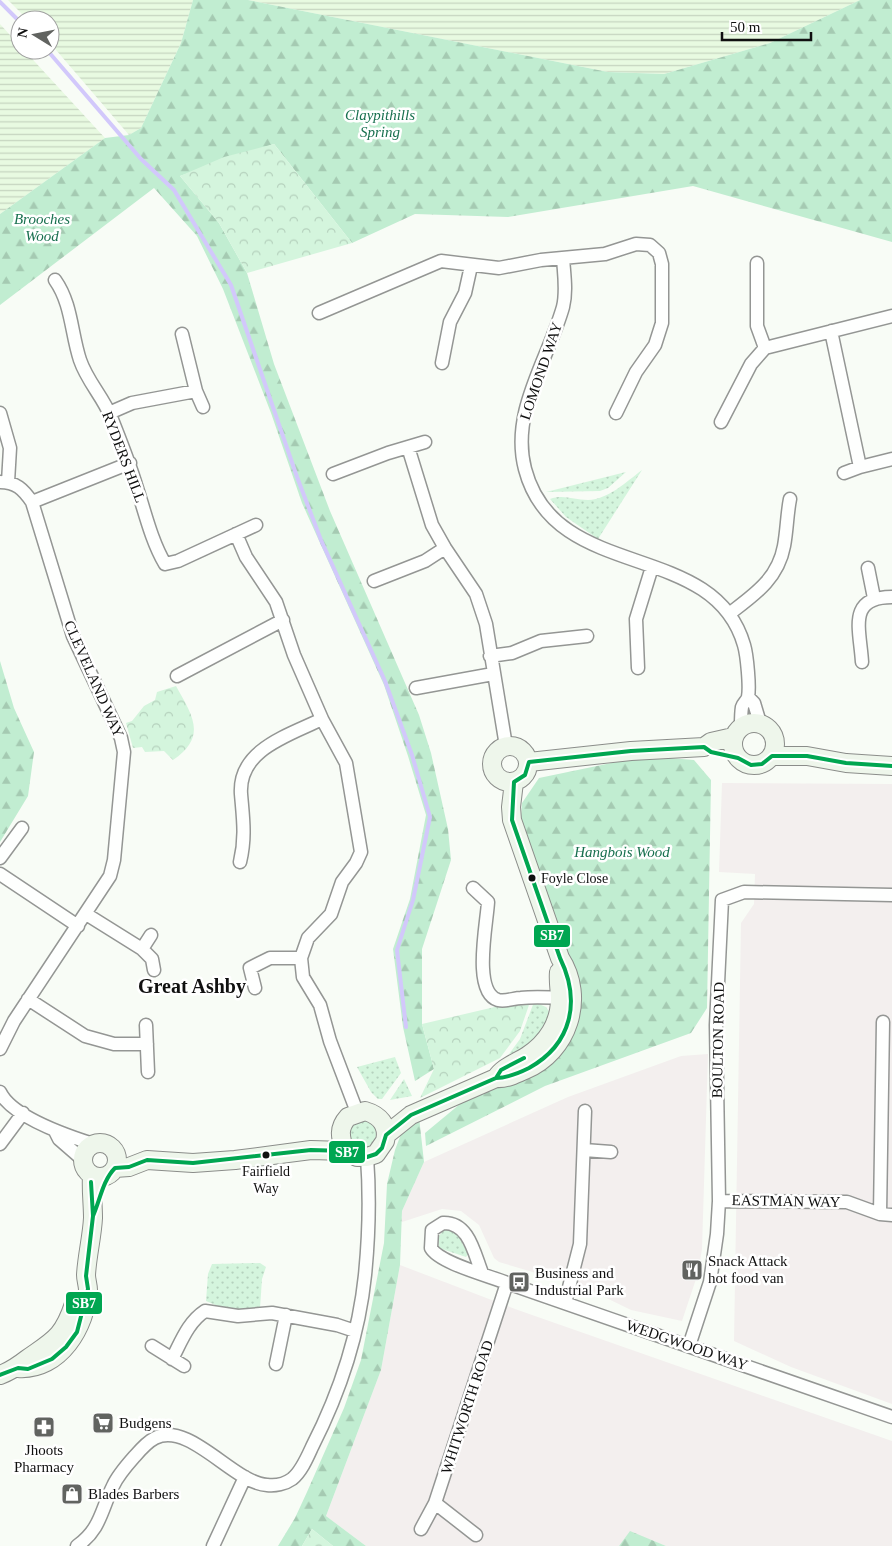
<svg xmlns="http://www.w3.org/2000/svg" width="892" height="1546" viewBox="0 0 892 1546" font-family="'Times New Roman',serif">
<style>
.industrial{fill:#f3efee}
.farmland{fill:url(#farmland-rules)}
.grass{fill:url(#grass-dots)}
.forest{fill:url(#forest-firs)}
.park{fill:url(#park-crowns)}
.lines{fill:none;stroke-linecap:round;stroke-linejoin:round}
.stream{stroke:#d2c8fb;stroke-width:4}
.street-casing{stroke:#949694;stroke-width:15}
.secondary-casing{stroke:#8b8d8a;stroke-width:20}
.street{stroke:#fefffe;stroke-width:12}
.secondary{stroke:#eef6eb;stroke-width:18}
.bus-1-casing{stroke:#fff;stroke-width:8}
.bus-1{stroke:#00a651;stroke-width:4}
.bus-dot{fill:#101010;stroke:#fff;stroke-width:2}
.labels{text-anchor:middle;stroke-width:5;stroke-linejoin:round;paint-order:stroke}
.bus-label{font-size:14px;fill:#101010;stroke:#fff;text-anchor:start}
.park-label{font-size:15px;font-style:italic;fill:#18704f;stroke:#fff}
.street-label{font-size:15px;fill:#101010;stroke:#fff}
.poi-label{font-size:15px;fill:#101010;stroke:#fff;text-anchor:start}
.district-label{font-size:20px;font-weight:bold;fill:#101010;stroke:#fff}
.line-badge{stroke:#fff;stroke-width:2}
.badge-label{font-size:14px;text-anchor:middle;font-weight:bold;fill:#fff}
</style>
<defs>
<pattern id="farmland-rules" width="6" height="5" patternUnits="userSpaceOnUse" patternTransform="scale(1.25)"><rect width="6" height="5" fill="#e8fae1"/><path d="M0 2.5h6" fill="none" stroke="#c6d5c0"/></pattern>
<pattern id="grass-dots" width="8" height="8" patternUnits="userSpaceOnUse" patternTransform="scale(1.25)"><rect width="8" height="8" fill="#d4f5dd"/><path d="M2 2h.1M6 6h.1" fill="none" stroke="#b5d1bd" stroke-width="1.8" stroke-linecap="round"/></pattern>
<pattern id="forest-firs" width="22" height="20" patternUnits="userSpaceOnUse" patternTransform="scale(1.25)"><rect width="22" height="20" fill="#c1edd1"/><path d="M5 1l3.5 6h-7zM16 11l3.5 6h-7z" fill="#a5cab2"/></pattern>
<pattern id="park-crowns" width="20" height="18" patternUnits="userSpaceOnUse" patternTransform="scale(1.25)"><rect width="20" height="18" fill="#d4f5dd"/><path d="M2 6a3 3 0 1 1 6 0M12 15a3 3 0 1 1 6 0" fill="none" stroke="#b5d1bd"/></pattern>
</defs>
<rect width="100%" height="100%" fill="#f8fcf6"/>
<!-- industrial -->
<path class="industrial" d="M722,783L892,784V1404L791,1367L734,1341L741,923L754,904L755,874L719,872Z
M708,1054L702,1249L698,1273L682,1321L631,1310L586,1288L499,1262L494,1258L479,1225L461,1211L442,1209L402,1222V1211L424,1162L568,1097L681,1056Z
M400,1265L515,1309L892,1441V1546H666L630,1532L619,1546H366L326,1516L381,1370Z"/>
<!-- farmland -->
<path class="farmland" d="M8,0H193L181,43L141,128L129,135L50,43V20H28Z
M248,0H860L770,43L664,74L608,72Z
M0,24L20,46V50H24L105,138L0,214Z"/>
<!-- grass -->
<path class="grass" d="M642,470L598,539L566,517L550,499C563,494 574,500 588,500C609,499 626,482 642,470Z
M626,472L608,488L600,491L546,492Z
M534,1002L546,1007L550,1013L542,1041L507,1057L520,1039Z
M395,1057L401,1073L382,1099H378L371,1092L357,1067Z
M404,1079L412,1096L390,1100Z
M348 1134a14 14 0 1 1 28 0a14 14 0 1 1-28 0Z
M444,1230H451L458,1235L468,1254L466,1257L439,1248L438,1237Z
M260,1263L266,1267L262,1279L260,1308L230,1311L206,1301L208,1274L212,1264Z"/>
<!-- forest -->
<path class="forest" d="M193,0H248L608,72L664,74L770,43L860,0H892V242L693,186L508,217L415,214L352,243L274,144L180,176L219,223L247,273L274,364L330,511L419,715L431,753L448,829L451,860L422,949V1024L434,1069L415,1081L403,1027L393,949L410,899L426,815L408,756L384,685L302,503L271,413L223,289L197,236L154,188L0,305V214L105,138L129,135L141,128L181,43Z
M0,661L14,708L34,752L28,796L0,842Z
M645,756L694,760L711,780L707,1008L691,1033L545,1086L426,1146L425,1133L466,1099L537,1074L559,1058L575,1030L579,988L520,831L522,803L539,778Z
M419,1117L424,1162L402,1211L400,1265L381,1370L326,1516L366,1546H333L312,1529L302,1546H278L295,1518L307,1492L344,1408L361,1360L384,1243L387,1184L395,1150L401,1134Z
M630,1531L666,1546H619Z"/>
<!-- park -->
<path class="park" d="M274,144L352,243L247,273L219,223L180,176L224,157Z
M176,686C192,715 208,736 173,760L164,751L145,752L142,747L133,748L126,723L132,721L144,706L155,700L157,692Z
M529,1005L520,1031L500,1058L420,1098L434,1069L422,1024L499,1006Z
M312,1529L333,1546H302Z"/>
<g class="lines">
<!-- stream -->
<path class="stream" d="M0,2L20,22
M47,50L141,159L174,190L231,285L297,477L321,540L385,681L412,755L430,817L413,900L397,950L406,1027"/>
<!-- street casing -->
<g class="street-casing">
<path id="street" d="M563,258C564,274 567,291 563,307C548,360 510,412 525,469C555,584 713,538 744,645C747,655 750,687 748,697C747,701 743,703 742,707C741,713 741,720 741,726
M757,263V326L765,348
M55,280C72,304 71,333 80,360C87,381 103,397 111,417C120,440 129,462 136,485C145,512 151,540 165,564L178,561L256,525
M319,313L441,261L499,268L541,260L605,254L636,244L650,245L659,253L662,264V323L655,345L636,372L616,413
M831,331L860,467L892,459
M182,334L196,391L203,407
M442,363L450,322L465,293L471,266
M0,413L10,448L8,482
M109,413L132,403L196,391
M721,422L751,364L765,348L892,316
M408,447L432,525L445,548L476,594L486,624L506,746
M844,473L860,467
M333,474L388,453L425,442
M0,482C16,482 23,489 32,502L73,636L121,738L124,752L114,860L110,876L14,1021L0,1049
M32,502L130,463
M236,534L246,557L276,602L294,655L322,719
M868,568L874,598
M374,581L425,561L445,548
M729,614C754,595 778,579 784,546C787,530 787,514 790,499
M490,656L512,653L541,641L587,636
M862,662C860,629 847,597 892,597
M638,668L636,619L652,567
M177,676L283,620
M416,688L493,674
M748,697L754,703L760,723
M0,858L22,828
M240,862C246,837 243,818 241,794C238,749 290,735 322,719L346,763L361,852L356,863L342,882L331,914L308,938L301,958L303,977L320,1005L330,1041L357,1112
M0,874L78,926
M473,888L488,902C487,923 472,992 498,1000C506,1002 514,998 521,998C537,996 552,998 568,998
M86,914L142,949
M151,935L142,949L152,959L154,970
M255,988L250,968L270,958H301
M28,999L85,1036L114,1044H147
M146,1025L148,1072
M0,1092C12,1117 68,1136 93,1144
M55,1131L59,1139L82,1159
M0,1144L23,1113
M584,1150L611,1152
M719,1201L847,1202L880,1214L892,1215
M880,1214L883,1022
M482,1273C474,1253 469,1222 443,1223L432,1230L431,1248C439,1263 490,1276 507,1283L892,1417
M565,1303L580,1244L585,1111
M152,1346L184,1366
M689,1346L710,1282L717,1234L719,1201L716,1025L722,900L744,892L892,895
M172,1359C181,1342 188,1322 205,1311L238,1316L272,1313L337,1325L355,1331
M276,1364L286,1315
M435,1503L476,1535
M421,1529L435,1503L507,1283
M77,1546C101,1529 101,1510 113,1486C118,1475 127,1465 135,1456C141,1449 147,1442 155,1438C190,1421 233,1483 267,1485C275,1486 285,1484 292,1479C301,1472 307,1458 312,1447C339,1394 359,1334 365,1275C369,1235 370,1197 367,1157
M213,1546L245,1477"/>
</g>
<!-- secondary casing -->
<g class="secondary-casing">
<path id="secondary" d="M733 744a21 21 0 1 1 42 0a21 21 0 1 1-42 0Z
M492 764a18 18 0 1 1 36 0a18 18 0 1 1-36 0Z
M772,756H807L846,763L892,766
M529,762L631,751L704,747L711,742L733,737
M496,1078C507,1079 515,1074 525,1070C568,1052 586,998 560,958L512,820L511,807L514,782
M386,1135L411,1115L496,1078C503,1067 516,1063 527,1056C547,1043 560,1023 560,999C560,990 558,981 559,972
M83 1160a17 17 0 1 1 34 0a17 17 0 1 1-34 0Z
M115,1168L129,1167L147,1160L193,1163L235,1160L311,1150L345,1151L357,1157H367L376,1154L385,1141C389,1125 379,1115 365,1111L348,1117C338,1128 340,1137 345,1151
M18,1368C60,1371 86,1326 88,1290C88,1285 86,1280 86,1275C87,1256 92,1237 93,1218C93,1204 91,1190 92,1175
M0,1375C11,1371 18,1366 27,1359C54,1340 63,1337 74,1304"/>
</g>
<!-- street -->
<use href="#street" class="street"/>
<!-- secondary -->
<use href="#secondary" class="secondary"/>
<!-- bus-1 casing -->
<g class="bus-1-casing">
<path id="bus-1" d="M496,1078C508,1078 519,1073 529,1068C572,1044 581,1001 560,958L512,820L514,782L525,775L529,762L631,751L704,747L711,752L738,758L751,765L762,764L772,756H807L846,763L892,766
M93,1216C100,1200 103,1180 115,1168L129,1167L147,1160L193,1163L311,1150L345,1151L357,1157H367L376,1154L382,1148L386,1135L411,1115L496,1078L501,1070L524,1058
M0,1375L18,1368L28,1369L52,1359L66,1347L77,1332L88,1289L86,1276L93,1216L91,1182"/>
</g>
<!-- bus-1 -->
<use href="#bus-1" class="bus-1"/>
</g>
<!-- icons -->
<defs>
<g id="restaurant-square" transform="scale(1.125)"><rect x="-9" y="-9" width="18" height="18" rx="4" fill="#616360" stroke="#fff"/><path d="M-5-6h1v4h1v-4h1v4h1v-4h1v5L-1.5 .5V6h-2V.5L-5-1ZM5-6V6H3V1.5H1.5Q1.5-4 5-6Z" fill="#fff"/></g>
<g id="bus-square" transform="scale(1.125)"><rect x="-9" y="-9" width="18" height="18" rx="4" fill="#616360" stroke="#fff"/><path d="M-5-6H5V4H4V6H2V4H-2V6H-4V4H-5ZM-3.5-4V0h7V-4ZM-3.5 1.2v1.5H-2V1.2ZM2 1.2v1.5H3.5V1.2Z" fill="#fff"/></g>
<g id="supermarket-square" transform="scale(1.125)"><rect x="-9" y="-9" width="18" height="18" rx="4" fill="#616360" stroke="#fff"/><path d="M-6-5.5h2.5l.6 2H6L4.5 2H-2.5L-4.4-4H-6ZM-1.5 3.2a1.3 1.3 0 1 0 .1 0ZM3 3.2a1.3 1.3 0 1 0 .1 0Z" fill="#fff"/></g>
<g id="pharmacy-square" transform="scale(1.125)"><rect x="-9" y="-9" width="18" height="18" rx="4" fill="#616360" stroke="#fff"/><path d="M-2-6h4v4h4v4h-4v4h-4v-4h-4v-4h4Z" fill="#fff"/></g>
<g id="shop-square" transform="scale(1.125)"><rect x="-9" y="-9" width="18" height="18" rx="4" fill="#616360" stroke="#fff"/><path d="M-5-2.5h2.3a2.7 3.5 0 0 1 5.4 0H5L5.5 6h-11ZM-1.5-2.5h3a1.5 2.3 0 0 0-3 0Z" fill="#fff"/></g>
</defs>
<g fill-rule="evenodd">
<use href="#restaurant-square" x="692" y="1270"/>
<use href="#bus-square" x="519" y="1282"/>
<use href="#supermarket-square" x="103" y="1423"/>
<use href="#pharmacy-square" x="44" y="1427"/>
<use href="#shop-square" x="72" y="1494"/>
</g>
<!-- markers -->
<g class="bus-dot">
<circle cx="532" cy="878" r="4.5"/>
<circle cx="266" cy="1155" r="4.5"/>
</g>
<g class="labels">
<!-- bus labels -->
<g class="bus-label">
<text x="541" y="883">Foyle Close</text>
<text x="266" y="1176" text-anchor="middle">Fairfield<tspan x="266" dy="17">Way</tspan></text>
</g>
<!-- park labels -->
<g class="park-label">
<text x="380" y="120">Claypithills<tspan x="380" dy="17">Spring</tspan></text>
<text x="42" y="224">Brooches<tspan x="42" dy="17">Wood</tspan></text>
<text x="622" y="857">Hangbois Wood</text>
</g>
<!-- street labels -->
<g class="street-label">
<text transform="translate(541 371) rotate(-71)" y="5">LOMOND WAY</text>
<text transform="translate(124 457) rotate(69)" y="5">RYDERS HILL</text>
<text transform="translate(94 679) rotate(66)" y="5">CLEVELAND WAY</text>
<text transform="translate(718 1040) rotate(-89)" y="5">BOULTON ROAD</text>
<text transform="translate(786 1201) rotate(1)" y="5">EASTMAN WAY</text>
<text transform="translate(687 1345) rotate(19)" y="5">WEDGWOOD WAY</text>
<text transform="translate(467 1407) rotate(-72)" y="5">WHITWORTH ROAD</text>
</g>
<!-- poi labels -->
<g class="poi-label">
<text x="708" y="1266">Snack Attack<tspan x="708" dy="17">hot food van</tspan></text>
<text x="535" y="1278">Business and<tspan x="535" dy="17">Industrial Park</tspan></text>
<text x="119" y="1428">Budgens</text>
<text x="44" y="1455" text-anchor="middle">Jhoots<tspan x="44" dy="17">Pharmacy</tspan></text>
<text x="88" y="1499">Blades Barbers</text>
</g>
<!-- district labels -->
<g class="district-label">
<text x="192" y="993">Great Ashby</text>
</g>
</g>
<g class="line-badge">
<rect x="533" y="924" width="38" height="24" rx="5" fill="#00a651"/>
<rect x="328" y="1140" width="38" height="24" rx="5" fill="#00a651"/>
<rect x="65" y="1291" width="38" height="24" rx="5" fill="#00a651"/>
</g>
<g class="badge-label">
<text x="552" y="940">SB7</text>
<text x="347" y="1157">SB7</text>
<text x="84" y="1308">SB7</text>
</g>
<!-- north arrow -->
<g transform="translate(35 35) rotate(280)"><circle r="24" fill="#ffffff" stroke="#9f9f9f"/>
<path d="M0-4L9 19L0 12L-9 19Z" fill="#616360"/>
<text y="-8" font-size="14" font-weight="bold" text-anchor="middle" fill="#101010">N</text>
</g>
<!-- scale -->
<path d="M722 32v8h89v-8" fill="none" stroke="#101010" stroke-width="2.5"/>
<text x="730" y="32" font-size="15" fill="#101010" stroke="#ffffff" stroke-width="4" paint-order="stroke">50 m</text>
</svg>
